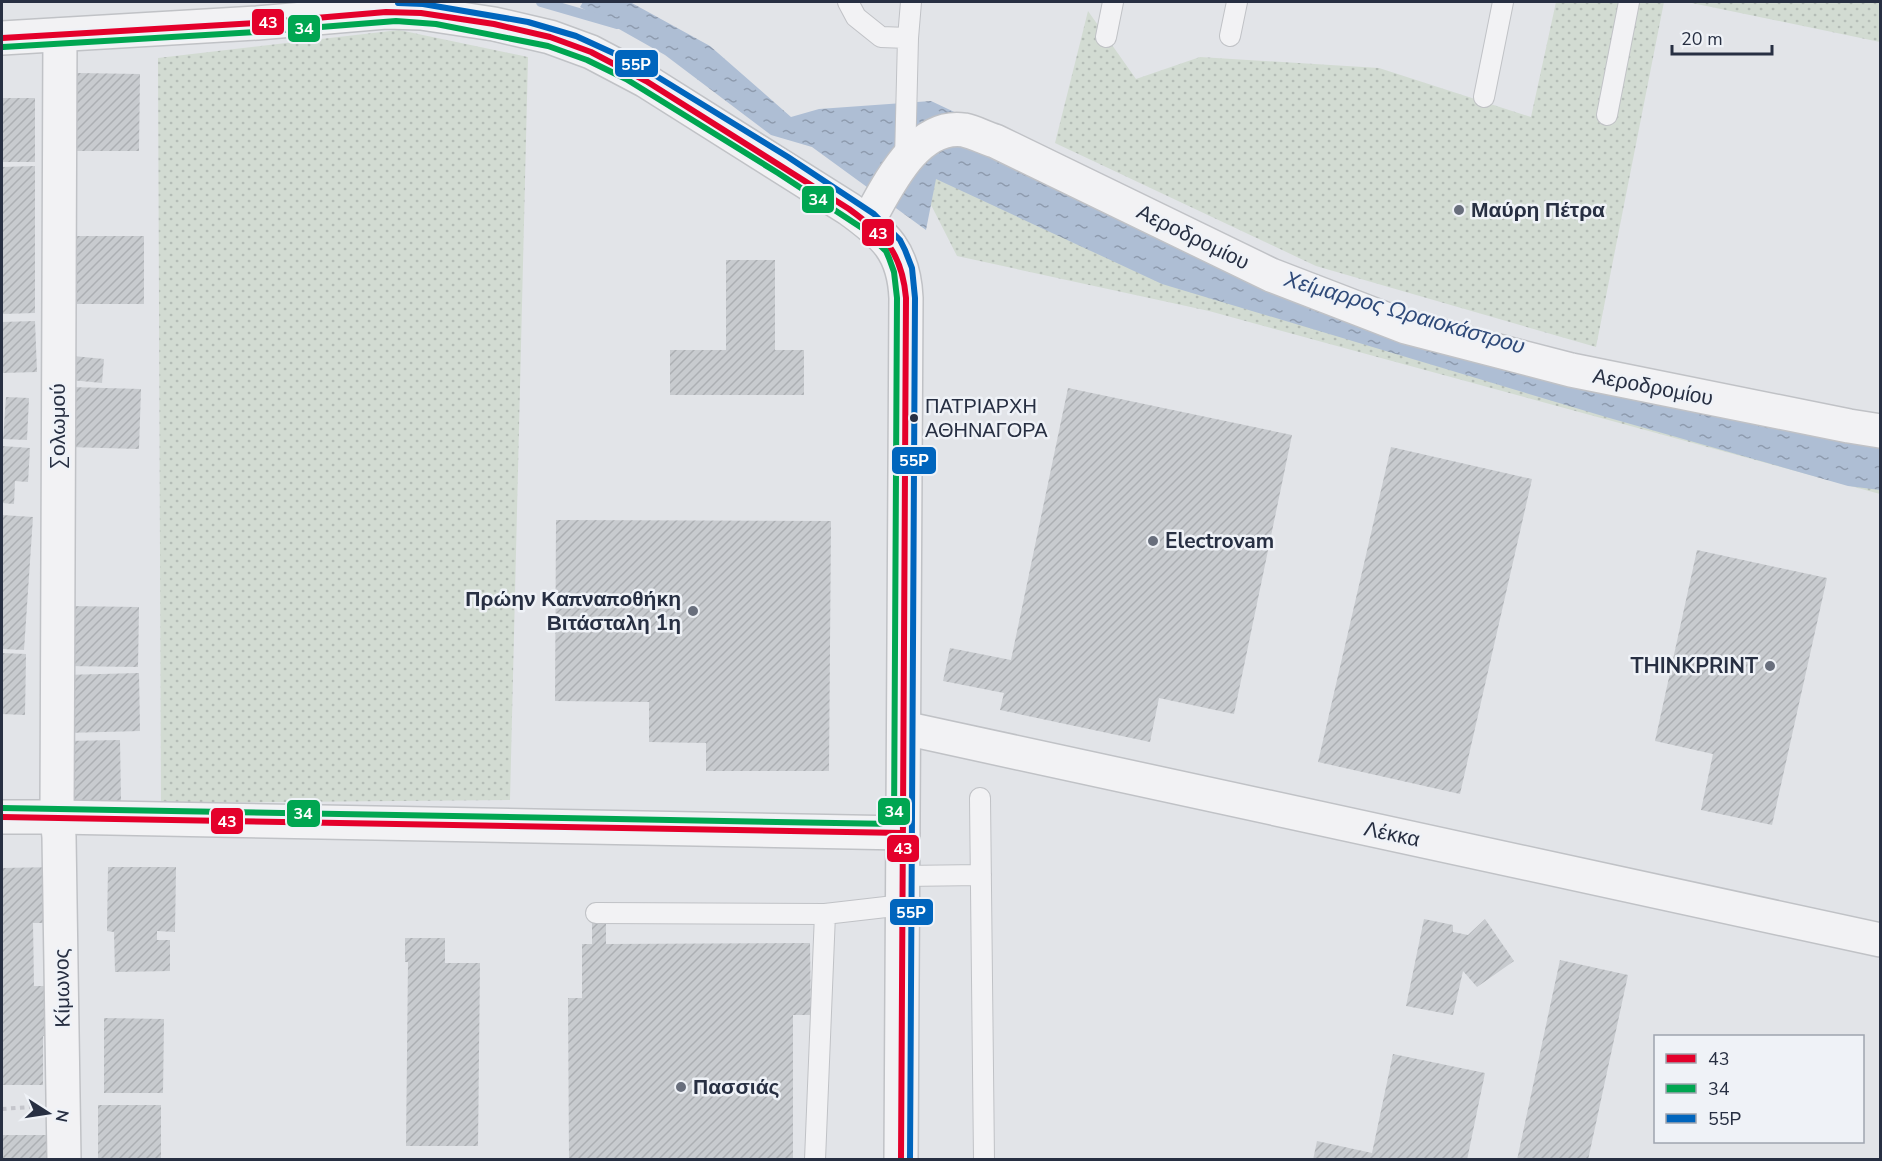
<svg xmlns="http://www.w3.org/2000/svg" width="1882" height="1161" viewBox="0 0 1882 1161" font-family="'Nunito Sans',sans-serif">
<style>
.grass{fill:url(#grass-dots)}
.water{fill:url(#water-ripples)}
.lines{fill:none;stroke-linecap:round;stroke-linejoin:round}
.stream{stroke:#aebed4;stroke-width:10}
.building{fill:url(#building-hatch)}
.service-casing{stroke:#c0c2c6;stroke-width:22}
.minor-casing{stroke:#c0c2c6;stroke-width:36}
.tertiary-casing{stroke:#c0c2c6;stroke-width:36}
.path{stroke:#c4c5cb;stroke-width:4;stroke-dasharray:4.5 4.5;stroke-linecap:butt}
.service{stroke:#f2f2f4;stroke-width:20}
.minor{stroke:#f2f2f4;stroke-width:33}
.tertiary{stroke:#f2f2f4;stroke-width:33}
.bus-1-casing{stroke:#eff2f7;stroke-width:10}
.bus-2-casing{stroke:#eff2f7;stroke-width:10}
.bus-3-casing{stroke:#eff2f7;stroke-width:10}
.bus-1{stroke:#e4002b;stroke-width:6}
.bus-2{stroke:#00a651;stroke-width:6}
.bus-3{stroke:#0065bd;stroke-width:6}
.poi-dot{fill:#686e7c;stroke:#eff2f7;stroke-width:2}
.bus-dot{fill:#272f42;stroke:#eff2f7;stroke-width:2}
.labels{text-anchor:middle;stroke-width:5;stroke-linejoin:round;paint-order:stroke}
.bus-label{font-size:20px;fill:#272f42;stroke:#eff2f7;text-anchor:start}
.poi-label{font-size:21px;font-weight:bold;fill:#272f42;stroke:#eff2f7;text-anchor:start}
.street-label{font-size:21px;fill:#272f42;stroke:#eff2f7}
.water-label{font-size:22px;font-style:italic;fill:#2f4a79;stroke:#eff2f7}
.line-badge{stroke:#eff2f7;stroke-width:2}
.badge-label{font-size:16px;text-anchor:middle;font-weight:bold;fill:#fff}
</style>
<defs>
<pattern id="grass-dots" width="8" height="8" patternUnits="userSpaceOnUse" patternTransform="scale(1.5)"><rect width="8" height="8" fill="#d2dbd2"/><path d="M2 2h.1M6 6h.1" fill="none" stroke="#b4bcb6" stroke-width="1.8" stroke-linecap="round"/></pattern>
<pattern id="water-ripples" width="26" height="14" patternUnits="userSpaceOnUse" patternTransform="scale(1.5)"><rect width="26" height="14" fill="#aebed4"/><path d="M2 4q2-2 4 0t4 0M15 11q2-2 4 0t4 0" fill="none" stroke="#8e9bae"/></pattern>
<pattern id="building-hatch" width="6" height="6" patternUnits="userSpaceOnUse" patternTransform="scale(1.5)"><rect width="6" height="6" fill="#c8cbcf"/><path d="M-1 1l2-2M0 6l6-6M5 7l2-2" fill="none" stroke="#acafb3"/></pattern>
</defs>
<rect width="100%" height="100%" fill="#e2e4e8"/>
<!-- grass -->
<path class="grass" d="M1556,2H1664L1596,347L1316,266L1055,143L1088,11L1136,79L1200,57L1379,68L1531,117Z
M1687,2H1880V42Z
M399,30L528,57L510,800L161,803L158,58Z
M935,171L1880,445V494L1209,311L957,256L927,197Z"/>
<!-- water -->
<path class="water" d="M583,2H630L710,46L791,117L819,109L931,101L1365,305L1880,425V490L1848,486L1606,417L1162,284L936,179L926,230L812,147L771,135L665,55L580,7Z"/>
<g class="lines">
<!-- stream -->
<path class="stream" d="M541,2L617,24"/>
</g>
<!-- building -->
<path class="building" d="M77,73L140,74L139,151H77Z
M2,98H35V162H2Z
M35,166V313L2,314V167Z
M69,236H144V304H69Z
M726,260H775V350H804V395H670V350H726Z
M35,321L37,372L2,373V322Z
M73,356L104,359L102,383L71,380Z
M70,387L141,389L139,449L68,447Z
M1068,388L1292,435L1234,714L1159,698L1150,742L1000,710L1004,693L943,681L950,648L1011,660Z
M6,397L29,398L27,440L3,439Z
M2,446L30,448L28,482L15,481L14,504L2,503Z
M1391,447L1532,479L1460,794L1318,762Z
M2,515L33,517L24,650L2,649Z
M556,520L831,521L829,771H706V743L649,742V702L555,701Z
M1697,550L1827,578L1772,825L1701,810L1713,754L1655,741Z
M65,606L139,607L138,667L65,666Z
M2,653L26,654L25,715L2,714Z
M139,673L140,731L65,733L64,675Z
M120,740L121,801L64,802V741Z
M56,867V923H33L34,986H49V1037L43,1036V1085H2V868Z
M108,867H176L175,932L157,931V940H170V971L115,972L114,932L107,931Z
M592,915L606,916V944L810,943L811,1015H793V1160H569L568,998H582V944H592Z
M1424,919L1453,925V932L1468,935L1485,919L1514,961L1477,987L1463,971L1453,1015L1406,1006Z
M405,938H445V963H480L478,1146H406L408,962H405Z
M1560,960L1628,975L1588,1160H1517Z
M104,1018L164,1019L163,1093H104Z
M1393,1054L1485,1073L1467,1160H1313L1317,1141L1372,1153Z
M98,1105H161V1160H98Z
M2,1135H52V1160H2Z"/>
<g class="lines">
<!-- service casing -->
<g class="service-casing">
<path id="service" d="M848,2L856,17L881,37L908,38
M1230,36L1237,2
M1106,37L1113,2
M1484,97L1503,2
M1607,115L1629,2
M905,160L908,38L911,2
M980,798L984,1160
M903,876L981,875
M596,913L825,914
M815,1160L825,914L903,905"/>
</g>
<!-- minor casing -->
<g class="minor-casing">
<path id="minor" d="M60,35L57,817L59,837L64,1160
M868,221C887,188 916,123 964,130C974,132 985,138 995,141L1271,275L1406,327L1571,370L1849,426L1880,431
M904,728L1880,940"/>
</g>
<!-- tertiary casing -->
<g class="tertiary-casing">
<path id="tertiary" d="M2,38L257,23L386,12L421,13L494,24L550,37L591,52L646,81L849,209C885,235 904,251 906,298L901,1160
M2,817H57L903,833"/>
</g>
<!-- path -->
<path class="path" d="M2,1109L30,1107"/>
<!-- service -->
<use href="#service" class="service"/>
<!-- minor -->
<use href="#minor" class="minor"/>
<!-- tertiary -->
<use href="#tertiary" class="tertiary"/>
<!-- bus-1 casing -->
<g class="bus-1-casing">
<path id="bus-1" d="M2,38L257,23L386,12L421,13L494,24L550,37L591,52L646,81L849,209C885,235 902,253 906,298L901,1160
M2,817L903,833"/>
</g>
<!-- bus-2 casing -->
<g class="bus-2-casing">
<path id="bus-2" d="M2,808L894,824L897,298L894,272L889,258L886,251L862,228L778,173L626,79L587,60L548,46L436,24L396,21L258,32L3,47"/>
</g>
<!-- bus-3 casing -->
<g class="bus-3-casing">
<path id="bus-3" d="M398,3L423,4L528,22L576,36L635,63L788,157L874,214L900,240L905,250L912,268L915,298L910,1160"/>
</g>
<!-- bus-1 -->
<use href="#bus-1" class="bus-1"/>
<!-- bus-2 -->
<use href="#bus-2" class="bus-2"/>
<!-- bus-3 -->
<use href="#bus-3" class="bus-3"/>
</g>
<!-- markers -->
<g class="poi-dot">
<circle cx="1459" cy="210" r="6"/>
<circle cx="1153" cy="541" r="6"/>
<circle cx="693" cy="611" r="6"/>
<circle cx="1770" cy="666" r="6"/>
<circle cx="681" cy="1087" r="6"/>
</g>
<circle class="bus-dot" cx="914" cy="418" r="5"/>
<g class="labels">
<!-- bus labels -->
<g class="bus-label">
<text x="925" y="413">ΠΑΤΡΙΑΡΧΗ<tspan x="925" dy="24">ΑΘΗΝΑΓΟΡΑ</tspan></text>
</g>
<!-- poi labels -->
<g class="poi-label">
<text x="1471" y="217">Μαύρη Πέτρα</text>
<text x="1165" y="548">Electrovam</text>
<text x="681" y="606" text-anchor="end">Πρώην Καπναποθήκη<tspan x="681" dy="24">Βιτάσταλη 1η</tspan></text>
<text x="1758" y="673" text-anchor="end">THINKPRINT</text>
<text x="693" y="1094">Πασσιάς</text>
</g>
<!-- street labels -->
<g class="street-label">
<text transform="translate(1193 237) rotate(26)" y="7">Αεροδρομίου</text>
<text transform="translate(1653 387) rotate(11)" y="7">Αεροδρομίου</text>
<text transform="translate(58 426) rotate(-90)" y="7">Σολωμού</text>
<text transform="translate(1392 834) rotate(12)" y="7">Λέκκα</text>
<text transform="translate(62 988) rotate(-91)" y="7">Κίμωνος</text>
</g>
<!-- water labels -->
<g class="water-label">
<text transform="translate(1405 312) rotate(16)" y="8">Χείμαρρος Ωραιοκάστρου</text>
</g>
</g>
<g class="line-badge">
<rect x="251" y="8" width="34" height="28" rx="6" fill="#e4002b"/>
<rect x="287" y="14" width="34" height="29" rx="6" fill="#00a651"/>
<rect x="614" y="49" width="45" height="29" rx="6" fill="#0065bd"/>
<rect x="801" y="185" width="34" height="29" rx="6" fill="#00a651"/>
<rect x="861" y="218" width="34" height="29" rx="6" fill="#e4002b"/>
<rect x="891" y="446" width="46" height="29" rx="6" fill="#0065bd"/>
<rect x="877" y="797" width="34" height="29" rx="6" fill="#00a651"/>
<rect x="286" y="799" width="35" height="29" rx="6" fill="#00a651"/>
<rect x="210" y="807" width="34" height="28" rx="6" fill="#e4002b"/>
<rect x="886" y="834" width="34" height="29" rx="6" fill="#e4002b"/>
<rect x="889" y="898" width="45" height="28" rx="6" fill="#0065bd"/>
</g>
<g class="badge-label">
<text x="268" y="28">43</text>
<text x="304" y="34">34</text>
<text x="636" y="70">55Ρ</text>
<text x="818" y="205">34</text>
<text x="878" y="239">43</text>
<text x="914" y="466">55Ρ</text>
<text x="894" y="817">34</text>
<text x="303" y="819">34</text>
<text x="227" y="827">43</text>
<text x="903" y="854">43</text>
<text x="911" y="918">55Ρ</text>
</g>
<!-- border -->
<rect width="1882" height="1161" fill="none" stroke="#272f42" stroke-width="6"/>
<!-- legend -->
<rect x="1654" y="1035" width="210" height="108" fill="#eff2f7" stroke="#9fa4af" stroke-width="1.5"/>
<rect x="1666" y="1054" width="30" height="9" fill="#e4002b" stroke="#9fa4af" stroke-width="1.5"/>
<text x="1708" y="1065" font-size="18" fill="#272f42">43</text>
<rect x="1666" y="1084" width="30" height="9" fill="#00a651" stroke="#9fa4af" stroke-width="1.5"/>
<text x="1708" y="1095" font-size="18" fill="#272f42">34</text>
<rect x="1666" y="1114" width="30" height="9" fill="#0065bd" stroke="#9fa4af" stroke-width="1.5"/>
<text x="1708" y="1125" font-size="18" fill="#272f42">55Ρ</text>
<!-- north arrow -->
<g transform="translate(48 1113) rotate(102)" stroke="#eff2f7" stroke-width="4.5" paint-order="stroke">
<path d="M0-4.5L10 22L0 15L-10 22Z" fill="#272f42"/>
<text y="-9" font-size="16" font-weight="bold" text-anchor="middle" fill="#272f42">N</text>
</g>
<!-- scale -->
<path d="M1672 45v9h100v-9" fill="none" stroke="#272f42" stroke-width="3"/>
<text x="1681" y="45" font-size="18" fill="#272f42" stroke="#eff2f7" stroke-width="4.5" paint-order="stroke">20 m</text>
</svg>
